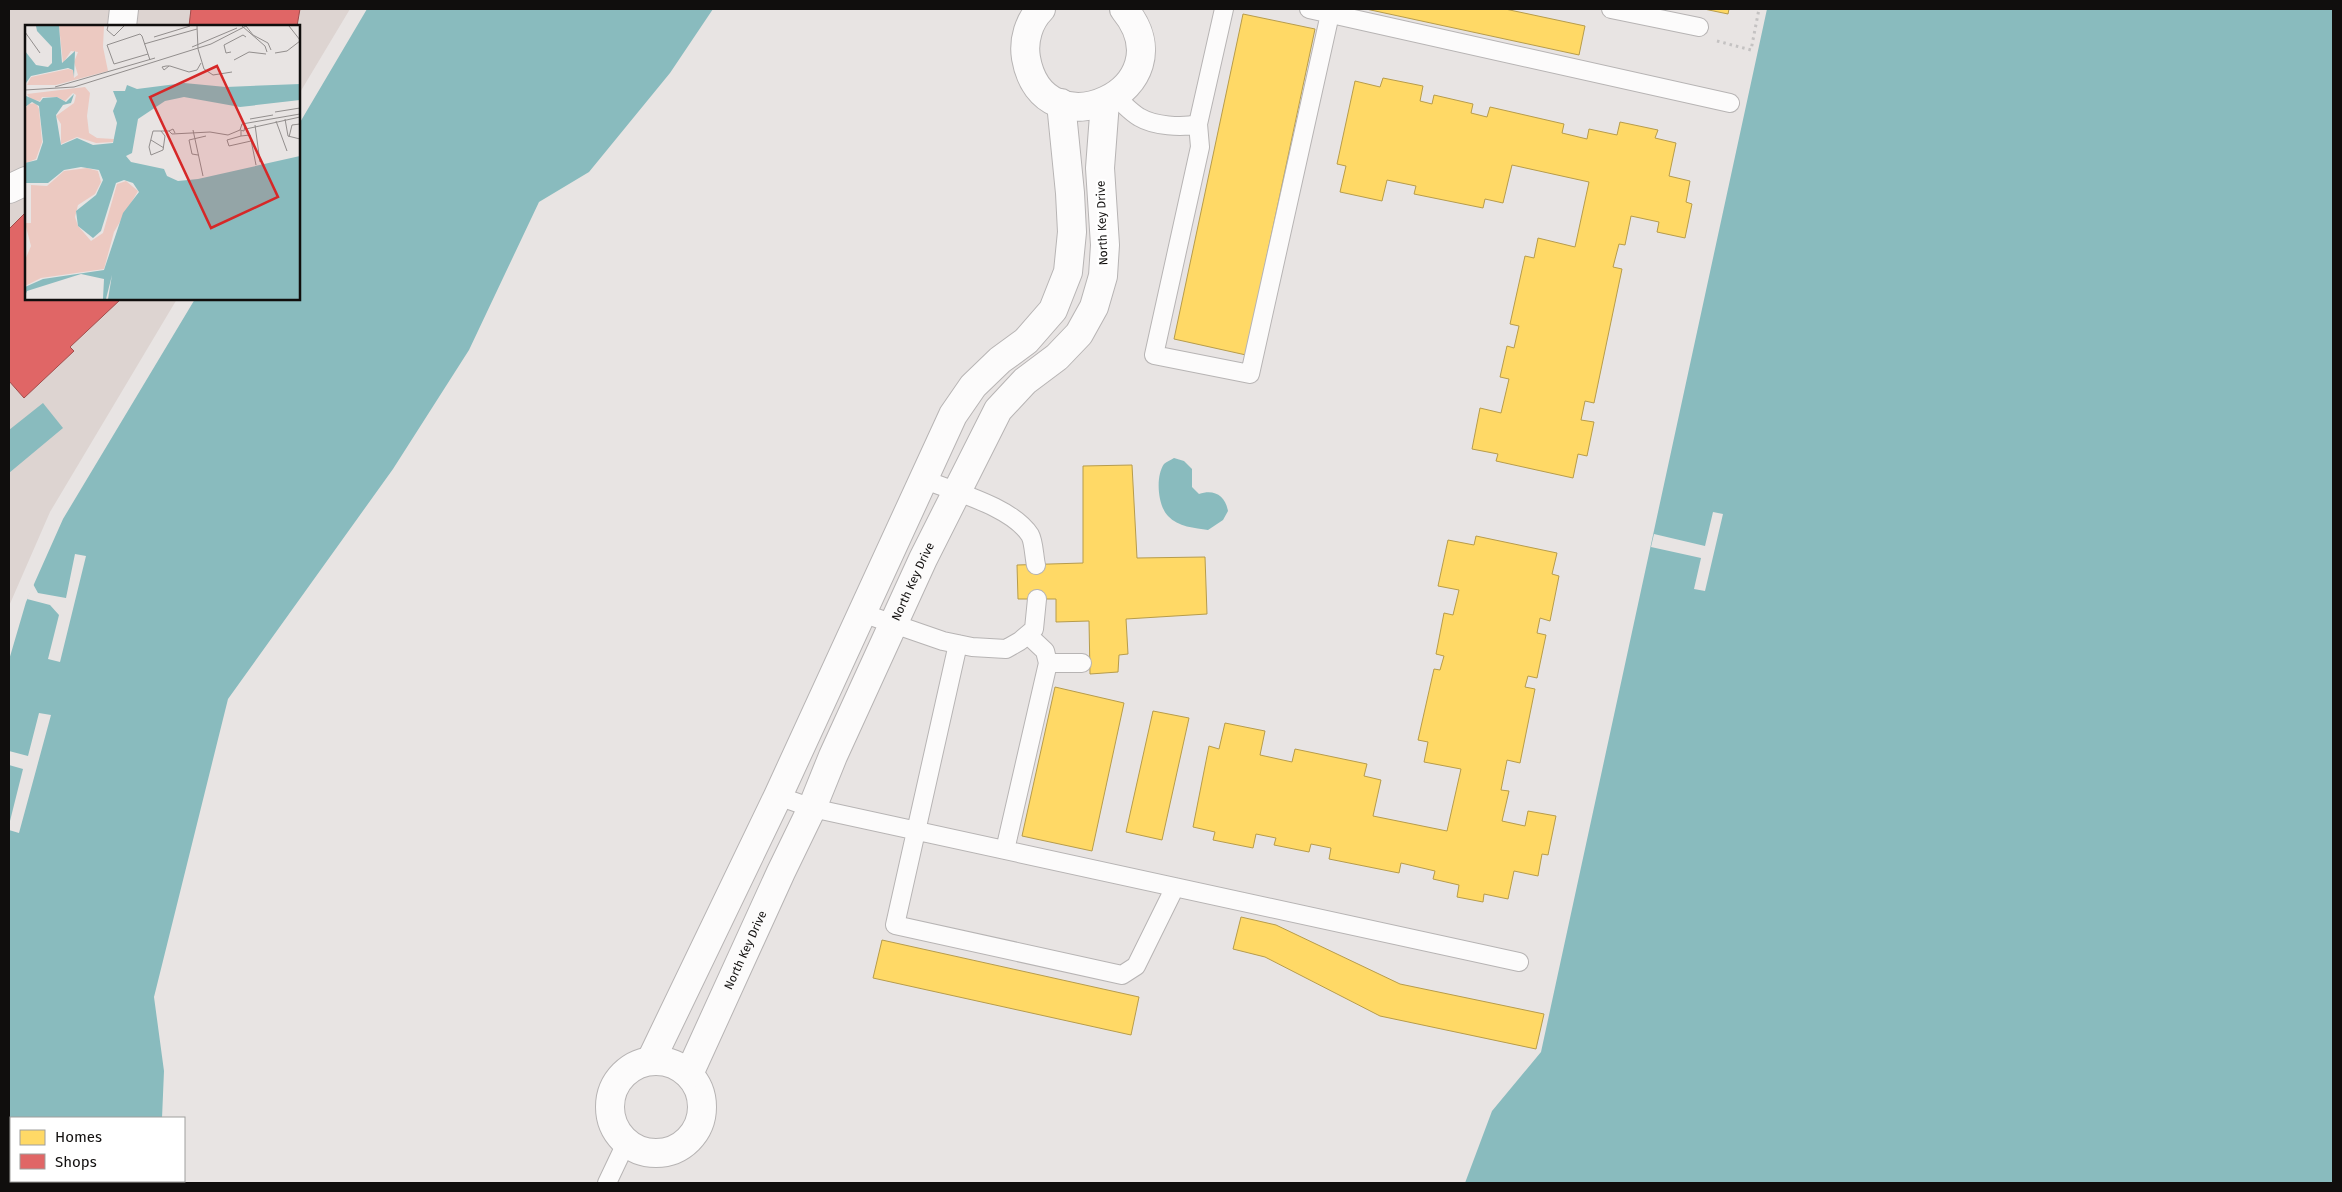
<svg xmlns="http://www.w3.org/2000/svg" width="2342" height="1192" viewBox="0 0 2342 1192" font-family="'Fira Sans',sans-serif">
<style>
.built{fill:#ddd4d1}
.water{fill:#89bbbe}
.pier{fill:#e8e4e3}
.homes{fill:#ffd966;stroke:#b79c4b}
.shops{fill:#e06666;stroke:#a24c4b}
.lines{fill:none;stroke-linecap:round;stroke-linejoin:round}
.lane-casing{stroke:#b7b4b4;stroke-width:20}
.street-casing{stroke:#b7b4b4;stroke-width:30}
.path{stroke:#c4c2c2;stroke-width:3;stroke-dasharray:2.5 4;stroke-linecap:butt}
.lane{stroke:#fcfbfb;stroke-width:18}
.street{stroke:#fcfbfb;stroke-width:28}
.labels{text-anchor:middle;stroke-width:5;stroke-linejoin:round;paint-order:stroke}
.street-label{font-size:12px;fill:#100e0d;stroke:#fff}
.inset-road{fill:none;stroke:#928e8d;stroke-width:1}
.view{fill:#d62828;fill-opacity:0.15;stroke:#d62828;stroke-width:2.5}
.inset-edge{fill:none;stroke:#100e0d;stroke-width:2.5}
</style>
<rect width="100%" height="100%" fill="#e8e4e3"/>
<!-- built -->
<path class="built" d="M9,9H350L299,94V26H26V299H177L50,512L9,606Z"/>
<!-- water -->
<path class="water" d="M367,9H713L670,73L589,172L539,202L469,350L393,469L228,699L154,997L164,1071L162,1118H11V1181H159V1183H9V660L26,602L63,519L195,299H299V124Z
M1767,9H2333V1183H1465L1492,1111L1541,1052Z
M43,403L63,428L9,473V430Z
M1174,458L1184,461L1192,469V487L1199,494C1214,489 1225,495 1228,511L1223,520L1208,530C1195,528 1178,527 1168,516C1158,506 1155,477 1164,464C1166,462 1171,460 1174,458Z"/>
<!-- pier -->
<path class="pier" d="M1713,512L1723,514L1705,591L1694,589L1701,558L1651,547L1654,534L1705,546Z
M75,554L86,556L60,662L48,659L59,615L50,605L27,599L33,584L38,593L66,598Z
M39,713L51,715L19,833L9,830V825L23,769L9,765V751L28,756Z"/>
<!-- homes -->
<path class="homes" d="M1366,9H1505L1585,26L1579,55Z
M1704,9H1729L1728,14Z
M1243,14L1315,29L1246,355L1174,339Z
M1383,78L1423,86L1420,101L1432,104L1434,95L1473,104L1471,113L1487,117L1490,107L1564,124L1562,133L1587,139L1589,129L1617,135L1620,122L1658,130L1655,138L1676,143L1669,176L1690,181L1686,202L1692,204L1685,238L1657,232L1659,222L1631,216L1625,245L1619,244L1613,267L1622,269L1594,403L1585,401L1581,420L1594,422L1587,456L1578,454L1573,478L1496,461L1498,454L1472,449L1480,408L1501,413L1509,379L1500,377L1507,346L1514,348L1519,326L1510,324L1525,256L1534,258L1538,238L1575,247L1589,182L1512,165L1503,203L1485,199L1483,208L1414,194L1416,186L1387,180L1382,201L1340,192L1346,166L1337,164L1355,81L1380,87Z
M1132,465L1137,558L1205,557L1207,614L1126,619L1128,654L1119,655L1118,672L1090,674L1089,621L1056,622V599H1018L1017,565L1083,563V466Z
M1476,536L1557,553L1552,574L1559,576L1550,621L1540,618L1537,633L1546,635L1537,678L1528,676L1525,687L1535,689L1520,763L1507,760L1501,790L1509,791L1502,821L1525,826L1528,811L1556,816L1548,855L1542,854L1538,876L1514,871L1508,899L1484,894L1483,902L1457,897L1459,885L1433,879L1435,871L1401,863L1399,873L1329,859L1331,848L1311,844L1309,852L1274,845L1276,838L1256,834L1253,848L1213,840L1215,832L1193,827L1209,746L1219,749L1225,723L1265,731L1260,755L1292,762L1295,749L1367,764L1364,776L1381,780L1373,816L1447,831L1461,769L1424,762L1428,742L1418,740L1434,669L1440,670L1444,656L1436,654L1444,613L1453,615L1459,590L1438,586L1448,540L1474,545Z
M1055,687L1124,703L1092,851L1022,836Z
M1153,711L1189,718L1162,840L1126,832Z
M1241,917L1276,925L1400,984L1544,1014L1536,1049L1380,1016L1265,957L1233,949Z
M882,940L1139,997L1131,1035L873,978Z"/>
<!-- shops -->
<path class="shops" d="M191,9H300L297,26H189Z
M26,212V299H121L70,347L74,351L24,398L9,381V229Z"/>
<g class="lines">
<!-- lane casing -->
<g class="lane-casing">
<path id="lane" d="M1309,9L1730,103
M1611,9L1699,27
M1114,96C1122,102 1130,112 1139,117C1154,126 1182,128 1198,124L1224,9
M1198,124L1200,147L1154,355L1250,374L1330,14
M923,479C954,492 1011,506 1030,535C1034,542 1034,557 1036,565
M862,613L943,641L972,647L1006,649L1020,641L1034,629L1037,599
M958,644L895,925L1122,975L1136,966L1175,887
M1048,663H1082
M778,796L812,808L1519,962
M1005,850L1048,663L1045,651L1028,635
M607,1183L626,1143"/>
</g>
<!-- street casing -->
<g class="street-casing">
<g id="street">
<path d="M1041,9C1029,21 1023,40 1026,58C1043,156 1190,89 1124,9"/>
<path d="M122,26L124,9"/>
<path d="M9,189L26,181"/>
<path d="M651,1060L778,796L953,415L973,386L1000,360L1026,341L1053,310L1068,272L1072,232L1070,193L1061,103"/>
<circle cx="656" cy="1107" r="46"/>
<path id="s1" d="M689,1074L781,872L812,808L833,756L923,559L998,410L1025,381L1057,357L1079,334L1094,307L1103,276L1105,245L1100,168L1105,102"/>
</g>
</g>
<!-- path -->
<path class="path" d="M1717,41L1751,50L1759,9"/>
<!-- lane -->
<use href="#lane" class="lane"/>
<!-- street -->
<use href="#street" class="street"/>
</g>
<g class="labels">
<!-- street labels -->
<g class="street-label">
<text transform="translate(1102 223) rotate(-92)" y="4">North Key Drive</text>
<text dy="4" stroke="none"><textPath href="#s1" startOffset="541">North Key Drive</textPath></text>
<text dy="4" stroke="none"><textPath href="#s1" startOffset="136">North Key Drive</textPath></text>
</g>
</g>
<!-- overview -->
<g transform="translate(25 25)">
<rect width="275" height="275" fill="#e8e4e3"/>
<path d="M34,1H79L78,22L83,46L31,60H2L6,52L43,44L48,45L49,53L53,50L49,37L53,27L46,26L38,38ZM60,62L65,68L62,91L64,108L72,113L89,114L88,117L71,118L52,112L36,119V99L31,91L49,78L51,70L48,68L40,76L32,72H17L15,76L5,74L2,69ZM11,78L14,84L17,117L11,134L1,138L0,85L3,79ZM62,143L73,146L76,157L70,169L53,180L50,192L53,201L66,216L78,208L92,159L101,156L113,166L89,207L79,244L16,253L0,261V235L6,221L0,198H6V160L22,161L39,146Z" fill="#ecc9c1"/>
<path d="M11,1H34L37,38L50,26L49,52L48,45L43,43L6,51L1,58V71L15,77L18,73L32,72L41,77L49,69L46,78L38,80L31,90L36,120L52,113L68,120L88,118L92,98L88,86L92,76L88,66H100L102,60L112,64L159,58L201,62L275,59V75L215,82L159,72L140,76L113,94L107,128L101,131L106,137L139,144L142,151L153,156L173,154L275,131V274H83L87,250L81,274H78L79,254L56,249L2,266L0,271V262L18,254L79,245L98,188L114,167L108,158L99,155L91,158L76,206L68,213L53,201L51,186L71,170L78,155L74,145L56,142L39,145L23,158H0V138L12,135L18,117L14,81L7,77L0,82V26L11,40L23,42L27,38V22L12,6Z" fill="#89bbbe"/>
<path class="inset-road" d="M83,1L82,5L89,11L99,1M172,1L173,24L179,44L188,50L207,47M217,1L240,21L242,27M221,1L228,10L243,18L246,25M264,1L275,15M0,7L15,28M129,12L165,1M119,19L172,4M167,22L212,3M206,27L201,28L199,20L218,10L221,12M250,28L262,26L275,16M123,29L89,39L82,20L115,9L117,11L125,35M209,35L224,27L241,29M144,41L139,45L137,42L141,41H145L164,47L172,45L176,38M30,62L130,33M0,65L49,62L186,19L221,1M250,87L275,83M225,94L248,90M260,94L263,111L275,114M251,96L262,126M230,100L235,137M220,101L219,106L215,105L217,99L275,89M221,104L275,92M168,105L178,151M136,106L140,111L138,125L126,130L124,122L128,106H144M216,106V111L225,110L231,140M150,108L148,104L144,106L147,109L185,107L203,110L215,105M216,111L202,115L204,121L226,116M264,112L267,100L275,99M126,115L139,123M173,130L167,129L164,115L181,111"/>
<path class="view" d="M192,41L253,172L186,203L125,72Z"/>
<rect width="275" height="275" class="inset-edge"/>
</g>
<!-- border -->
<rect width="2342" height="1192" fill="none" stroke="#100e0d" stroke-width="20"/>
<!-- legend -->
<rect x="10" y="1117" width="175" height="65" fill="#ffffff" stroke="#9f9f9e"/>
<rect x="20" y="1130" width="25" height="15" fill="#ffd966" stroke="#9f9f9e"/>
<text x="55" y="1142" font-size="15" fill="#100e0d">Homes</text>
<rect x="20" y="1154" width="25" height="15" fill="#e06666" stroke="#9f9f9e"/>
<text x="55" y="1167" font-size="15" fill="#100e0d">Shops</text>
</svg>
